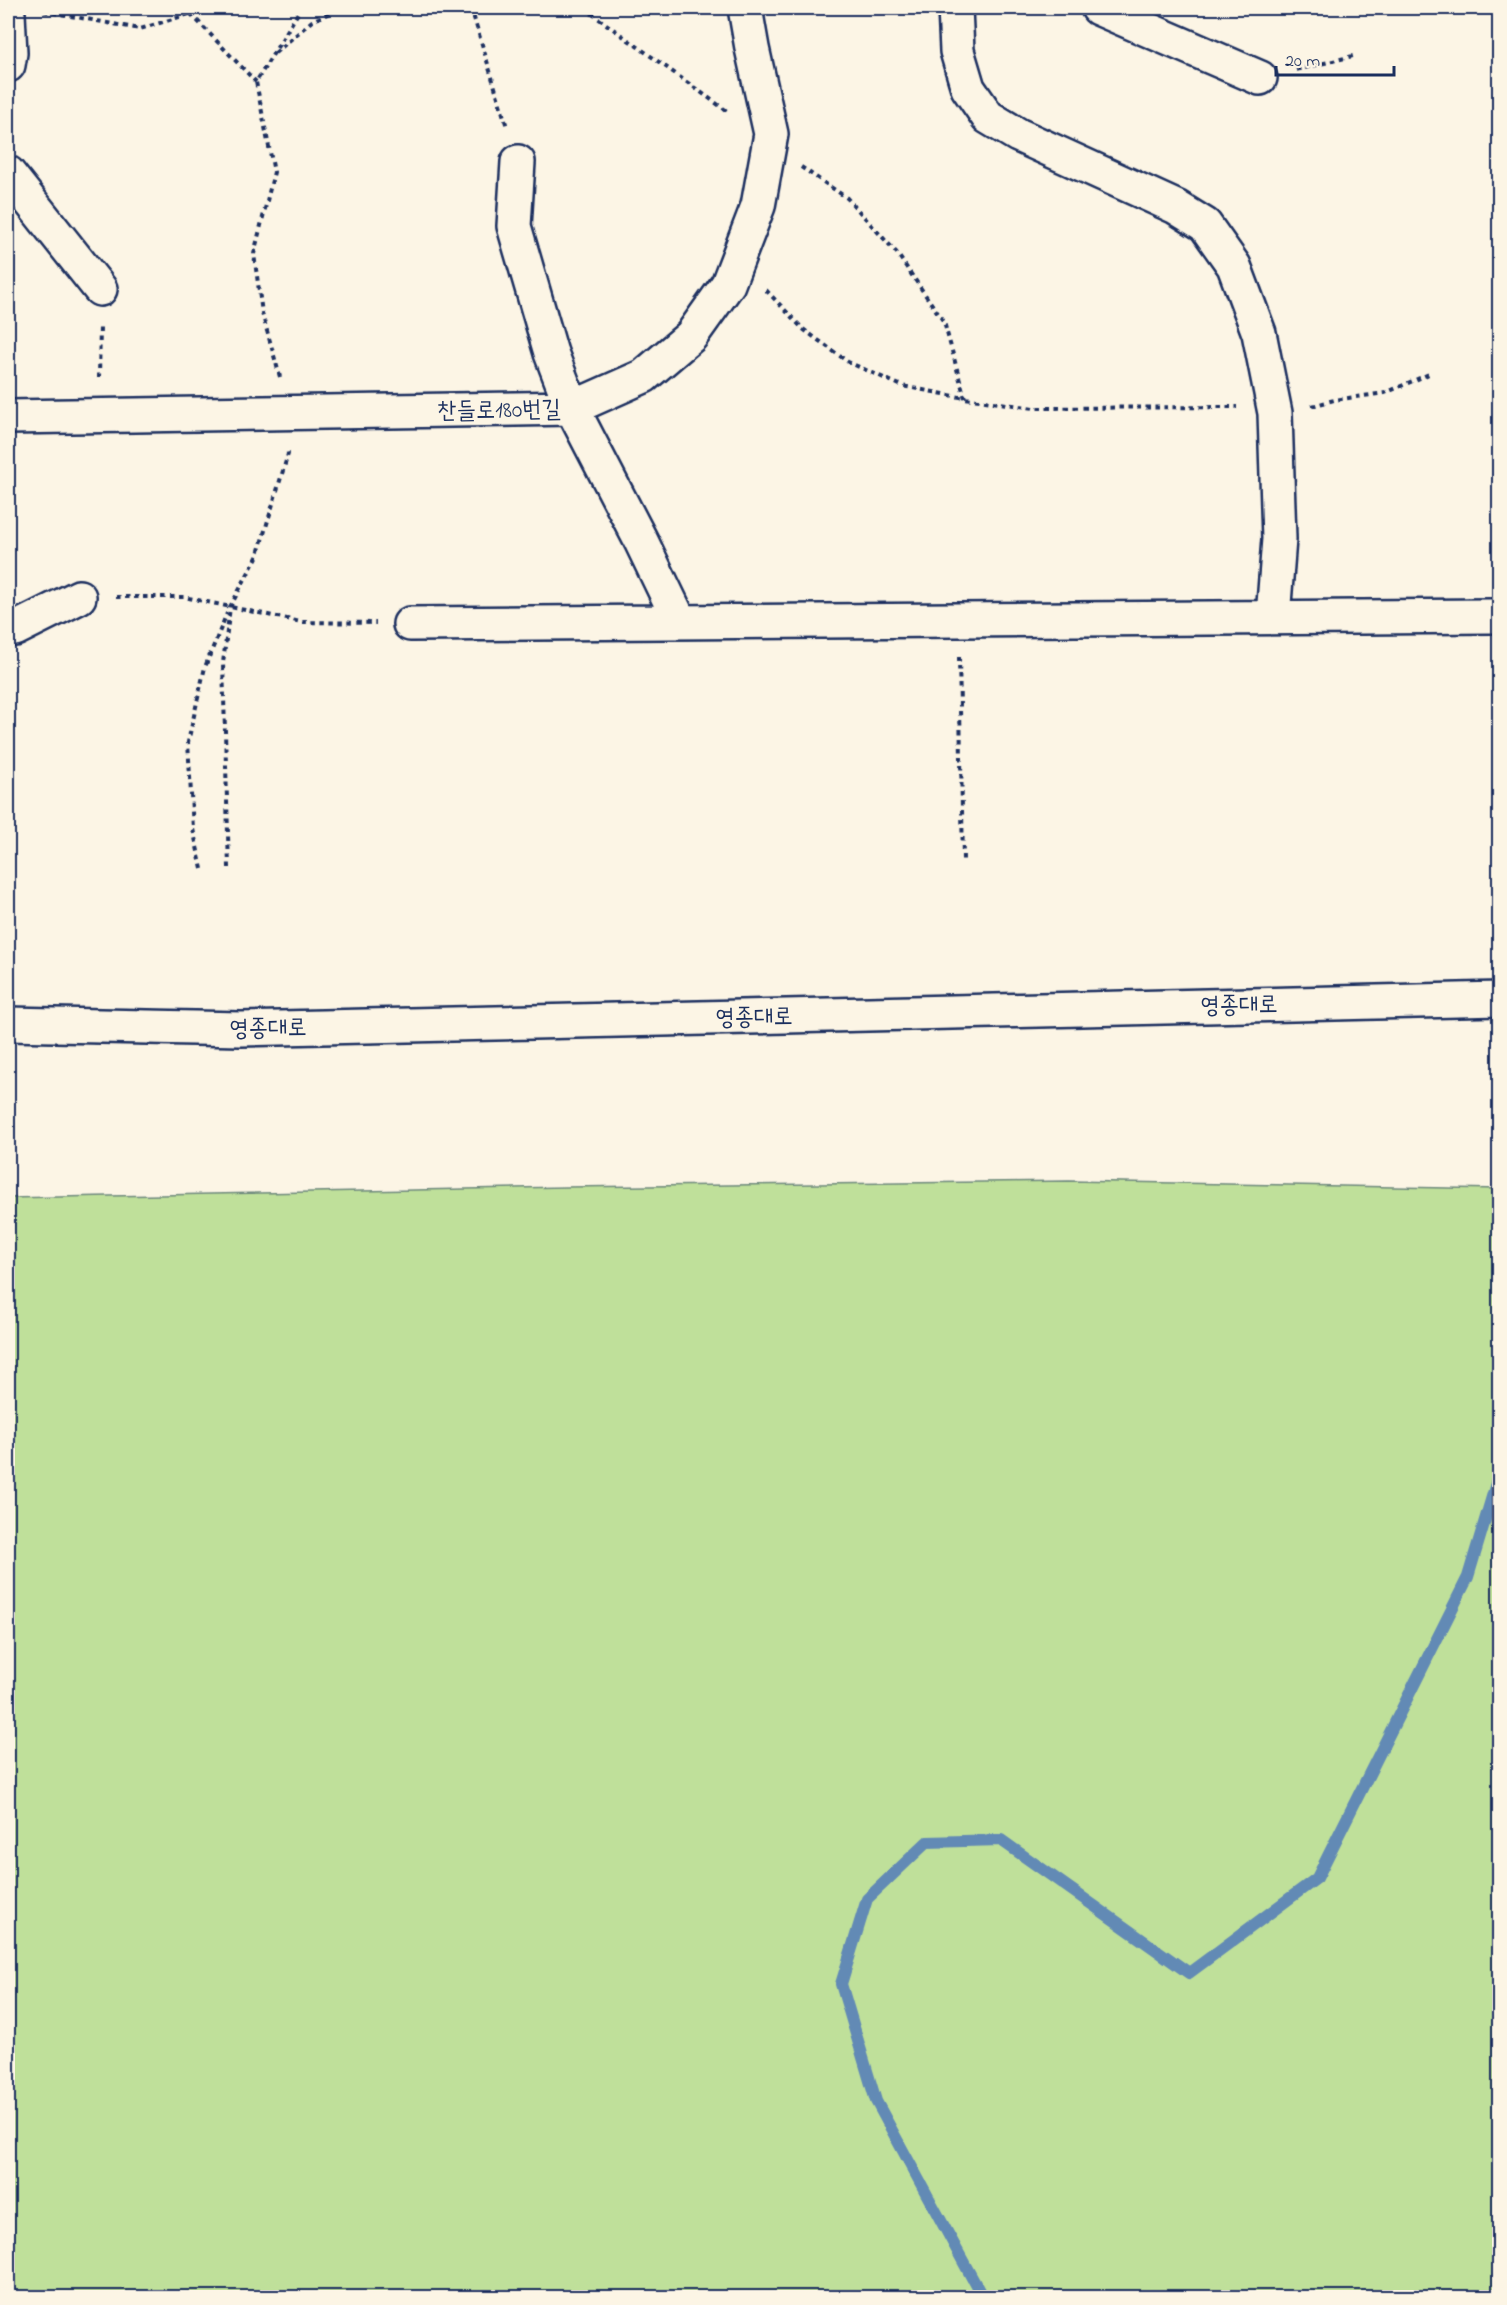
<svg xmlns="http://www.w3.org/2000/svg" width="1507" height="2305" viewBox="0 0 1507 2305" font-family="'Indie Flower','Poor Story',sans-serif">
<style>
.green{fill:#bfe09a;stroke:#6d887c;stroke-width:1.5}
.lines{fill:none;stroke-linecap:round;stroke-linejoin:round}
.stream{stroke:#628ab5;stroke-width:12}
.minor-casing{stroke:#1b2f5e;stroke-width:38}
.tertiary-casing{stroke:#1b2f5e;stroke-width:38}
.path{stroke:#1b2f5e;stroke-width:4;stroke-dasharray:4.5 4.5;stroke-linecap:butt}
.minor{stroke:#fcf5e5;stroke-width:33}
.tertiary{stroke:#fcf5e5;stroke-width:33}
.labels{text-anchor:middle;stroke-width:4.5;stroke-linejoin:round;paint-order:stroke}
.street-label{font-size:24px;fill:#1b2f5e;stroke:#fcf5e5}
</style>
<rect width="100%" height="100%" fill="#fcf5e5"/>
<filter id="ink" filterUnits="userSpaceOnUse"><feTurbulence type="fractalNoise" baseFrequency=".0167" numOctaves="2"/><feDisplacementMap in="SourceGraphic" scale="12" xChannelSelector="R" yChannelSelector="G"/><feConvolveMatrix kernelMatrix="1 2 1 2 8 2 1 2 1" color-interpolation-filters="sRGB"/></filter>
<g filter="url(#ink)">
<!-- green -->
<path class="green" d="M1069,1181L1499,1189V2297H8V1198L566,1187Z"/>
<g class="lines">
<!-- stream -->
<path class="stream" d="M983,2298L876,2101L841,1984L867,1899L927,1842L1001,1840L1189,1973L1317,1878L1468,1577L1500,1470"/>
<!-- minor casing -->
<g class="minor-casing">
<path id="minor" d="M955,8L957,51L968,88L988,117L1018,135L1176,207L1205,225L1234,266L1259,333L1275,413L1279,539L1273,617
M1098,8L1260,78
M8,14L10,53L8,65
M518,162L514,226L551,353L572,408L641,541L680,622
M8,173L100,289
M8,417L572,408L644,376L691,336L728,284L758,206L771,134L752,48L745,8
M410,624L1492,616
M8,629H15L79,597"/>
</g>
<!-- tertiary casing -->
<g class="tertiary-casing">
<path id="tertiary" d="M8,1024L241,1029L1500,999"/>
</g>
<!-- path -->
<path class="path" d="M471,8L507,127
M584,8L727,111
M44,11L140,29L209,8
M191,14L256,82
M275,53L312,21L340,8
M1296,70L1353,56
M801,167L847,198L896,252L944,322L965,398
M766,290L803,329L848,362L902,386L965,398L1034,408L1237,407
M280,377L262,313L254,254L274,172L256,82L301,8
M99,378L100,326
M1312,406L1334,400L1385,393L1429,374
M116,597H184L301,622L376,623
M959,657L963,860
M229,868L223,663L230,607L257,557L288,454L287,448
M202,869L193,829L188,742L205,667L227,613"/>
<!-- minor -->
<use href="#minor" class="minor"/>
<!-- tertiary -->
<use href="#tertiary" class="tertiary"/>
</g>
</g>
<g class="labels">
<!-- street labels -->
<g class="street-label">
<text transform="translate(499 409) rotate(-1)" y="8">찬들로180번길</text>
<text transform="translate(1239 1004) rotate(-1)" y="8">영종대로</text>
<text transform="translate(754 1016) rotate(-1)" y="8">영종대로</text>
<text transform="translate(268 1027) rotate(-1)" y="8">영종대로</text>
</g>
</g>
<!-- margin -->
<rect width="1507" height="2305" fill="none" stroke="#fcf5e5" stroke-width="30"/>
<rect x="15" y="15" width="1477" height="2275" fill="none" stroke="#1b2f5e" stroke-width="2" filter="url(#ink)"/>
<!-- scale -->
<path d="M1276 66v9h118v-9" fill="none" stroke="#1b2f5e" stroke-width="3"/>
<text x="1285" y="66" font-size="18" fill="#1b2f5e" stroke="#fcf5e5" stroke-width="4.5" paint-order="stroke">20 m</text>
</svg>
